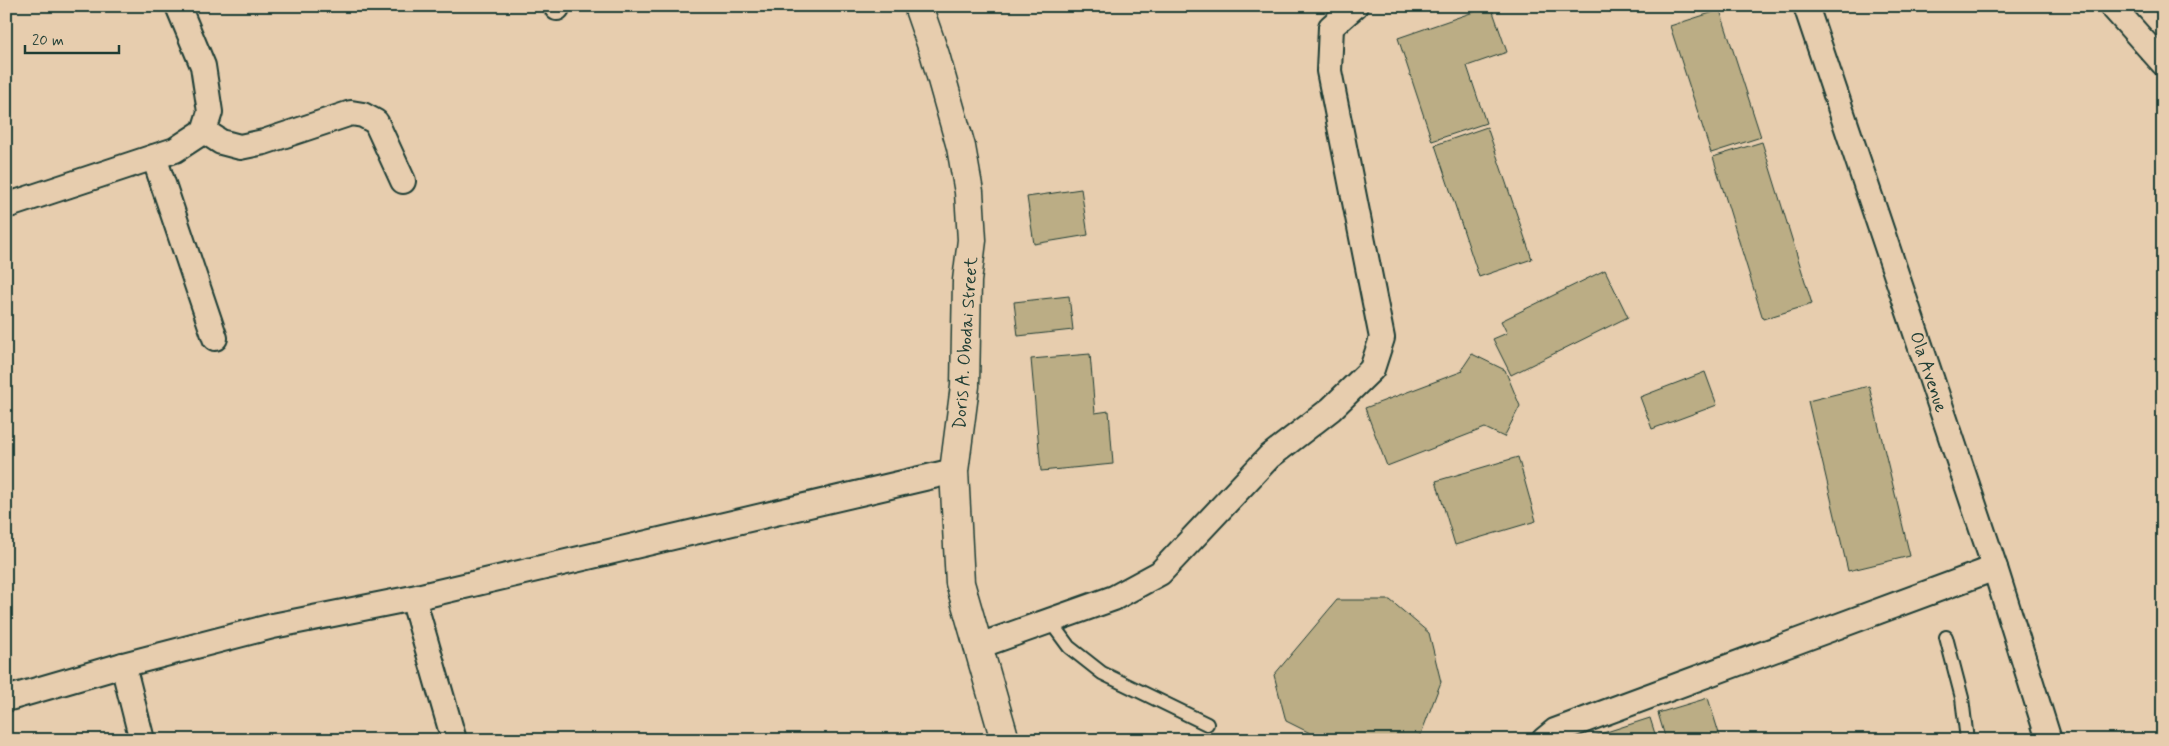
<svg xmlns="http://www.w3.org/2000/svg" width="2169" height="746" viewBox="0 0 2169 746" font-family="Mynerve,sans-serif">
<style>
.building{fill:#bbad85;stroke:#1f3d34}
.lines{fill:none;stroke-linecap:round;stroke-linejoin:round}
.service-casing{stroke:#1f3d34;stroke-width:16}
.minor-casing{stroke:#1f3d34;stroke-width:28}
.tertiary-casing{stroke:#1f3d34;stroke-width:31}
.service{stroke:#e7cdae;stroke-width:12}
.minor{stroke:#e7cdae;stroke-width:24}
.tertiary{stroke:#e7cdae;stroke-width:28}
.labels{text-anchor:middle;stroke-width:5;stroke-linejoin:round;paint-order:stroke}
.street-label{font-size:18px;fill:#1f3d34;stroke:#e7cdae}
</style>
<rect width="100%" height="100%" fill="#e7cdae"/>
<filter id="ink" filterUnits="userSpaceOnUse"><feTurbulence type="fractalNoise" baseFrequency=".02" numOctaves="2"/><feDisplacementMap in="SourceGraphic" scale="10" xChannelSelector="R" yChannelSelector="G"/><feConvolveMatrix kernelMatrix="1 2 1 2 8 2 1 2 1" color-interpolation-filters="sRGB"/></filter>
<g filter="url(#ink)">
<!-- building -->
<path class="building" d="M1491,6L1507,52L1467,66L1486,123L1432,141L1398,38Z
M1720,10L1761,137L1711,153L1670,26Z
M1487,127L1532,259L1479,277L1435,145Z
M1762,142L1812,304L1763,319L1713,157Z
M1081,189L1088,235L1034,244L1027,197Z
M1605,270L1628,317L1511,375L1493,339L1507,333L1501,321Z
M1069,296L1073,330L1018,336L1014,302Z
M1090,354L1095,413L1109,411L1113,464L1041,471L1031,359Z
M1472,354L1505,370L1520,406L1504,437L1485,428L1387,466L1365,408L1463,371L1462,369Z
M1705,372L1717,405L1652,429L1640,397Z
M1869,386L1910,556L1848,571L1808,401Z
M1518,457L1536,521L1455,545L1436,481Z
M1337,600H1390L1429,633L1441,682L1421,734L1411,740H1324L1286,721L1274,675Z
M1708,698L1721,740H1666L1658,713Z
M1650,718L1657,740H1595L1594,736Z"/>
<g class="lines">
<!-- service casing -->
<g class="service-casing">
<path id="service" d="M1049,620L1069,647L1102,673L1207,724
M1946,637L1962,698L1967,740"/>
</g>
<!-- minor casing -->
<g class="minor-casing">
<g id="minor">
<path d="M556,6L557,8"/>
<path id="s1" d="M1806,6L1995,568L2049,740"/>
<path d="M2112,6L2163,63"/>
<path d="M204,131L221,142L240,147L264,142L351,113L363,115L376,122L403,181"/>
<path d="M154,157L215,338"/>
<path d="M6,206L175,150L204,131L210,112L203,66L178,6"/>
<path d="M413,598L454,740"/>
<path d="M979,646L1114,598L1160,573L1269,457L1331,409L1372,369L1382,338L1329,71L1331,27L1355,6"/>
<path d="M123,665L142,740"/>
<path d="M6,699L123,665L273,626L413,598L954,471"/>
<path d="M1544,740L1555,731L1995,568"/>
</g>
</g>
<!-- tertiary casing -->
<g class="tertiary-casing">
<path id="tertiary" d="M918,6L935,55L961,147L969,192L972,240L967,281L965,386L954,471L960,583L1005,740"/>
</g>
<!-- service -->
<use href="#service" class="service"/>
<!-- minor -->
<use href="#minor" class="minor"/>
<!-- tertiary -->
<use href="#tertiary" class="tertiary"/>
</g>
</g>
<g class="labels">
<!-- street labels -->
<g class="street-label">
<text transform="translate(965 343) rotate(-86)" y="6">Doris A. Obodai Street</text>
<text dy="6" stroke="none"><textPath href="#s1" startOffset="386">Ola Avenue</textPath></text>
</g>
</g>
<!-- margin -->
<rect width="2169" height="746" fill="none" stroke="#e7cdae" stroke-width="25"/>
<rect x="12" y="12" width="2144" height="721" fill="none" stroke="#1f3d34" stroke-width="2" filter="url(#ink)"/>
<!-- scale -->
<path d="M25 45v8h94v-8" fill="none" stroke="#1f3d34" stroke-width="2.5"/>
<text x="32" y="45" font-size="15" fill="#1f3d34" stroke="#e7cdae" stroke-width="4" paint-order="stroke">20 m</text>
</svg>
